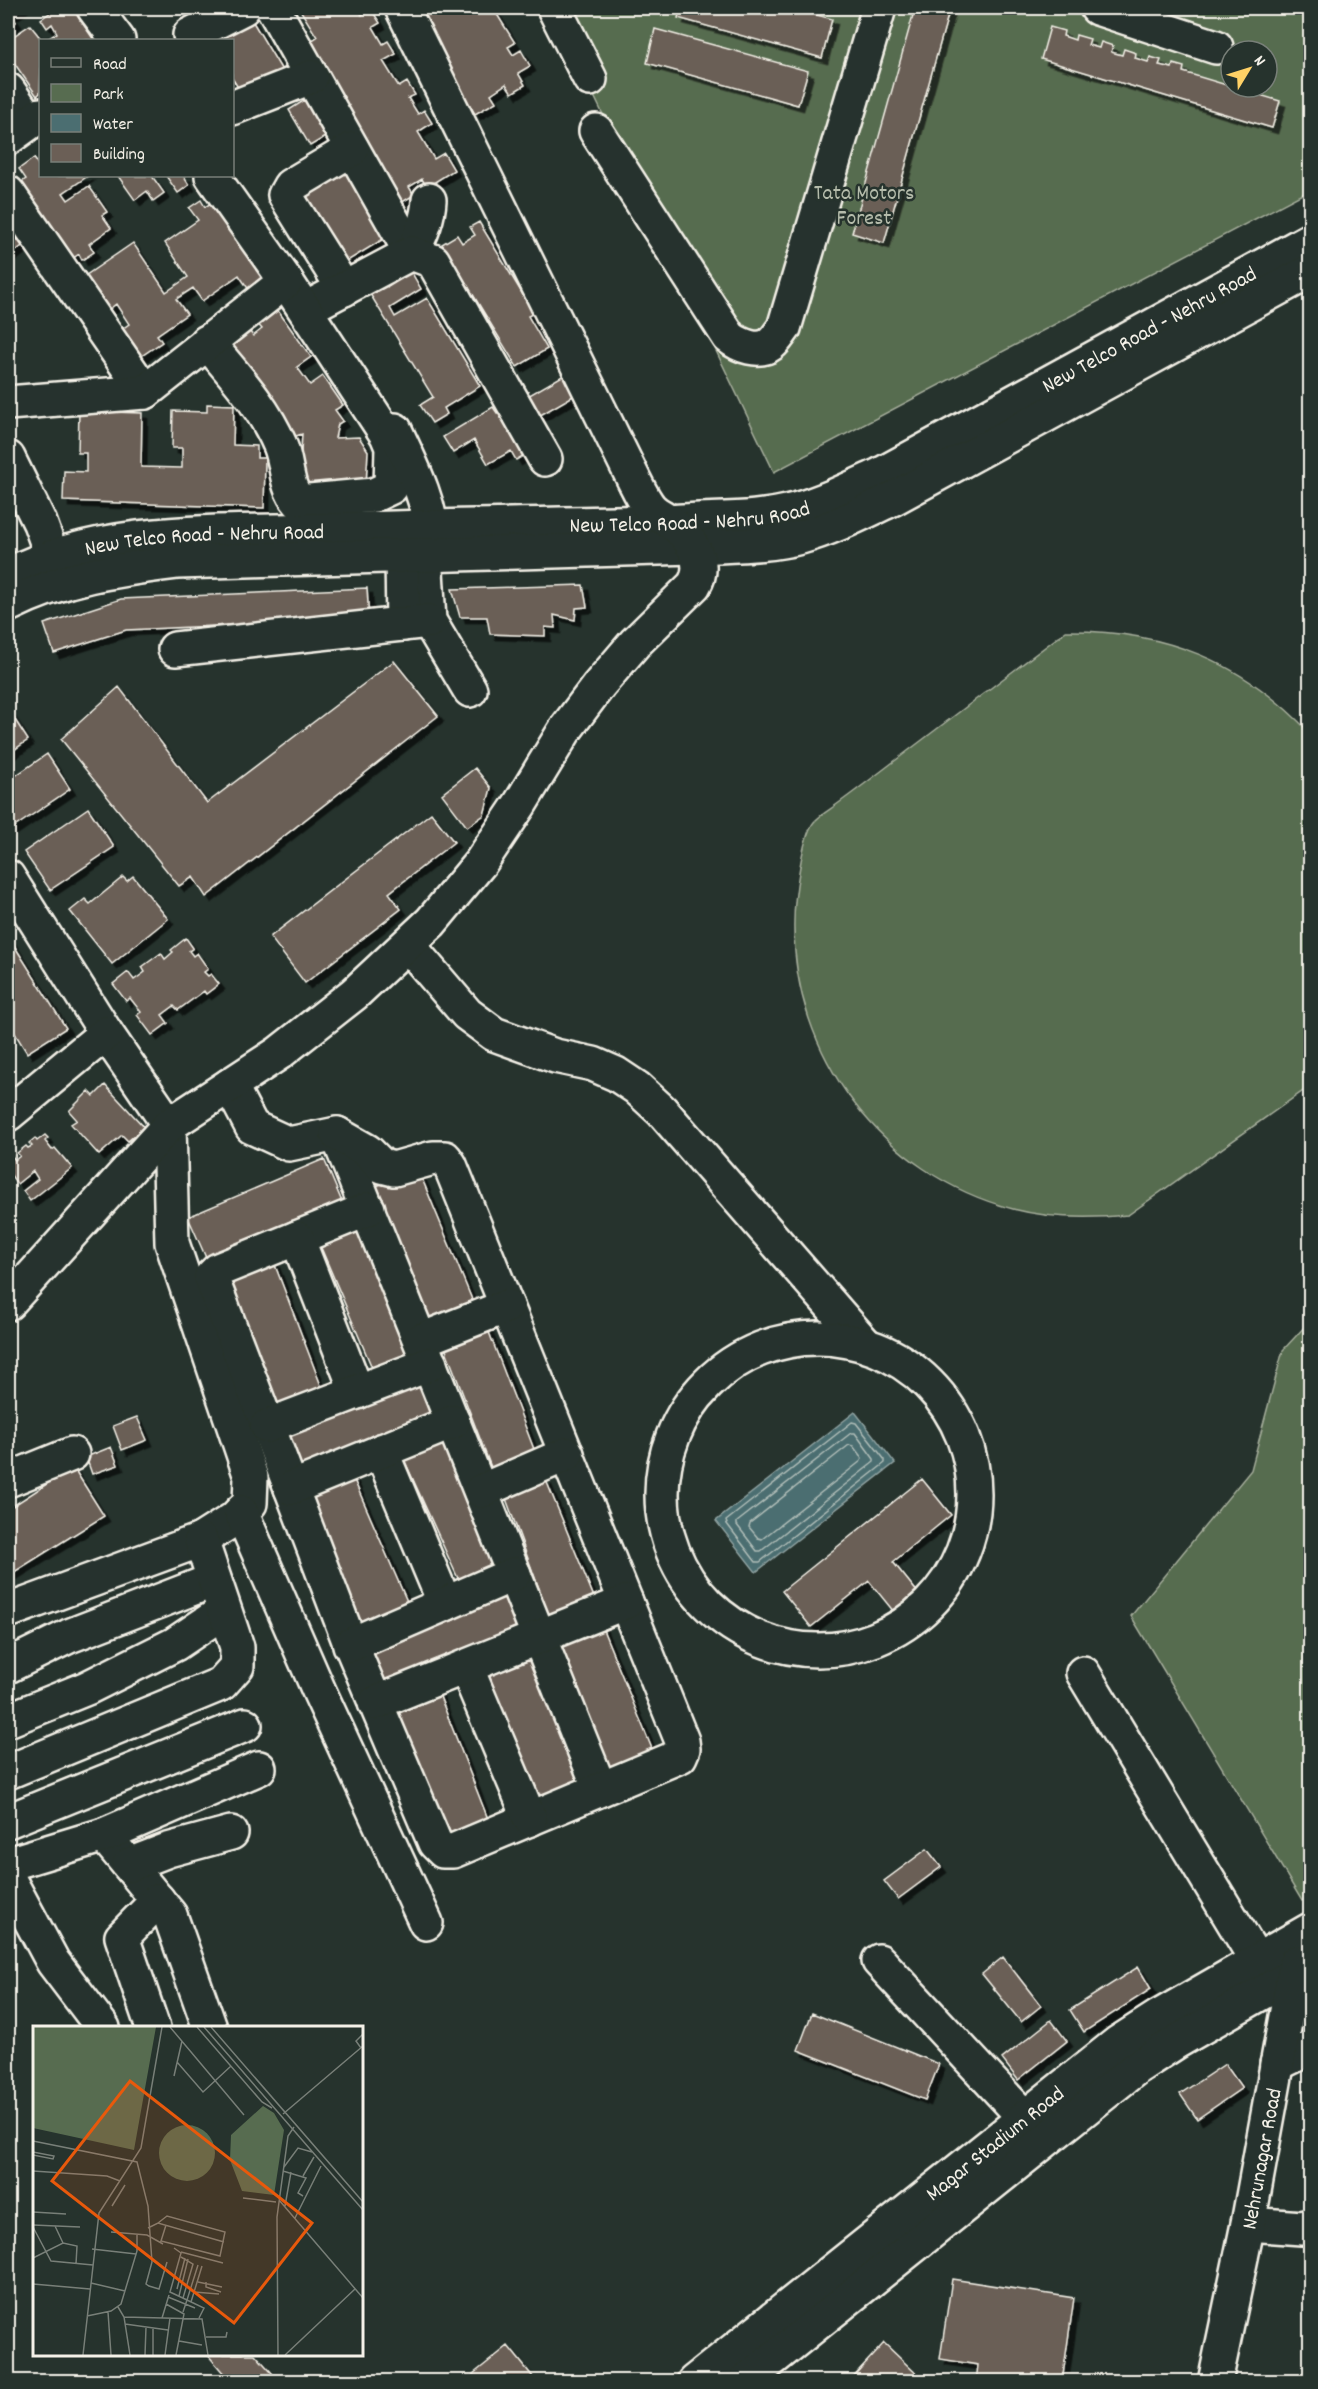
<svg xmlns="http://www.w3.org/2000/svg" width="1318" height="2389" viewBox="0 0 1318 2389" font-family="Dekko,sans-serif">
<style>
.green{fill:#576c50;stroke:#a6ae9c;stroke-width:1.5;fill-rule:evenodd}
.water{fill:#4b6e71;stroke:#8fa2a1;stroke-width:1.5}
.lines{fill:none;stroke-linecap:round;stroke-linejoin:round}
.shore{stroke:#b0bdb8;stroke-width:1.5}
.building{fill:#6b5f56;stroke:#f4f1e8;stroke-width:1.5;filter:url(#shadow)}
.minor-casing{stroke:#f4f1e8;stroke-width:38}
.minor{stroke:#26332d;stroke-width:33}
.labels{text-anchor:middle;stroke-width:5;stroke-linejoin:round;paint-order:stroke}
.park-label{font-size:22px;fill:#b5bcab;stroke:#26332d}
.street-label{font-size:22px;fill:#f4f1e8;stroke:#26332d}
.inset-road{fill:none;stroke:#787f78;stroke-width:1.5}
.view{fill:#e8590c;fill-opacity:0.15;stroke:#e8590c;stroke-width:3}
.inset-edge{fill:none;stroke:#f4f1e8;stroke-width:3}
</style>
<defs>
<filter id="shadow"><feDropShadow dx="5.5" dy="5.5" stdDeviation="0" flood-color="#0009"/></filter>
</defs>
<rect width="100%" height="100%" fill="#26332d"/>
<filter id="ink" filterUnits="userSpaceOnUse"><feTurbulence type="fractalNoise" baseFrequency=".0167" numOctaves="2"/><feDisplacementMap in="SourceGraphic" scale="12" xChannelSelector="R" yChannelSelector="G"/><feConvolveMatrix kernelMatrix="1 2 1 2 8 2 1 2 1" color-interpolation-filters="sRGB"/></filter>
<g filter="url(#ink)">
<!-- green -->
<path class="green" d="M552,8H1310V190L774,472ZM1231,51H1267V87H1231Z
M1066,631C1165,630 1242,661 1310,733V1086L1128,1215C1089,1219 1051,1219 1013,1209C883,1175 791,1055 794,921C794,901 802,836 814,822C820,815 829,810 836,805C854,792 871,779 888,766C948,721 1007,676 1066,631Z
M1310,1321V1896L1302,1901L1131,1616L1251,1470L1283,1350Z"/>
<!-- water -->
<path class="water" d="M855,1412L895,1463L756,1572L716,1521Z"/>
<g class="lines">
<!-- shore -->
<path class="shore" d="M852,1422L856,1423L885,1460V1463L760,1562H756L727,1524L726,1521Z
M851,1433H855L874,1459V1462L761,1551H757L737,1525V1522Z
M849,1445L853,1446L862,1458L861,1461L762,1539L758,1538L749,1527L750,1523Z"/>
</g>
<!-- building -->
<path class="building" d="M8,8H21L11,15L16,22L8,29Z
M57,8H72L94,40H46L57,33L52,24L47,28L41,19Z
M299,8H357L362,15L371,9L380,23L373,27L383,44L388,41L396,54L383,61L399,87L407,82L415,95L408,98L418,114L424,110L432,123L418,132L434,159L444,153L454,170L427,187L422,179L409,187L414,195L394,207L303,46L317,37Z
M423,8H493L515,43L508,47L513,55L521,50L530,66L518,73L525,85L512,93L506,84L491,94L496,102L475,114L415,12Z
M681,8H791L832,19L822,58L678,18Z
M915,8H950L884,243L852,233Z
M247,12L283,72L244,97L232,78V40H209Z
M30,25L42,40L40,93L37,96L8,54V40Z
M1050,27L1064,31L1063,36L1075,40L1076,35L1090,39L1088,45L1099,48L1101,42L1113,46L1111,52L1122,55L1124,49L1136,53L1135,58L1148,62L1150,57L1161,60L1159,65L1172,68L1173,64L1184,67L1183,72L1280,101L1272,128L1041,59Z
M655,29L808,71L798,105L647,63Z
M308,98L330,134L310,146L289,110Z
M34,158L40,168V176H88L63,193L68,200L89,186L107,212L102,215L111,228L89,244L94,252L82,260L79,254L66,263L14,187L26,179L19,169Z
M345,162L390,235L344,263L300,190Z
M118,176H152L164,193L153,201L147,191L135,200Z
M166,176H186L184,177L189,185L178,193Z
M201,200L205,207L216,200L273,283L253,296L239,275L202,301L193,288L176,299L187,314L157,335L162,342L134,361L115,334L129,324L116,304L103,314L79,280L133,243L166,292L188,277L165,243L198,220L189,208Z
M479,222L534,313L528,316L547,349L517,367L442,244L457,235L462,243L475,235L470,227Z
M8,226L22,246L8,257Z
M409,268L421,289L390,308L395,317L427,298L480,386L444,408L447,414L432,423L420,405L433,397L367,289L383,280L388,287L401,279L398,275Z
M276,308L311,357L297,367L310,385L323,376L343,405L335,410L343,421L338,424L335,438L359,437L368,451L366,484L309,485L294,451L301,452L302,434L286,439L270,416L281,409L268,390L259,396L228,341L247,328L253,336L262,329L256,322Z
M564,375L575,395L537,417L526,397Z
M512,403L533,450L516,460L511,451L488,464L474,440L453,453L443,437L493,407L497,413Z
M207,404L234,405L233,445L257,446V458H265L264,508L63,501L64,471L86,472V453H78L79,411L142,413L141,467L182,468V448H172L173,411L207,412Z
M583,585L587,607L576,608L575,620L554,615L555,628L545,627V636L490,634L487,617H460L452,589Z
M367,588L369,619L126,630L54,653L44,624L121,599Z
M394,661L438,716L206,897L193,877L179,886L61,739L119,687L207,803Z
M8,709L28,740L8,754Z
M47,754L70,789L10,830L8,826V781Z
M475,768L491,788L484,815L467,827L442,794Z
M88,808L114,847L50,890L24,852Z
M431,813L454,842L389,893L401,909L305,983L270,937Z
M133,876L168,919L112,964L70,911L85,899L90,904L123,877L127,881Z
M186,938L193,948L189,951L193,956L197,953L208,969L204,972L208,976L211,974L219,984L206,994L204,991L178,1010L174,1006L162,1015L168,1023L152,1035L137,1015L141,1012L130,998L126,1001L113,984L128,972L134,980L145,972L142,967L161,953L165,959L173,952L171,950Z
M10,939L66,1028L27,1053L8,1022V941Z
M105,1085L144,1127L128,1141L122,1135L99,1155L71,1124L77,1120L69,1111L89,1091L94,1096Z
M45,1135L48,1138L45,1141L52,1150L55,1148L72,1168L30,1201L23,1191L38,1179L33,1171L17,1184L8,1171V1166L10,1164L8,1160L12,1156L15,1160L20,1156L17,1153L26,1146L28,1148L32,1146L29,1143L35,1138L37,1141Z
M324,1159L342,1202L207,1260L188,1217Z
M418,1169L473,1302L429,1320L374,1187Z
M363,1225L420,1359L376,1377L319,1243Z
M273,1260L325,1396L276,1415L224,1279Z
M487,1327L537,1457L494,1475L444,1345Z
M420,1376L438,1421L302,1475L284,1430Z
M137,1417L147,1440L122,1450L113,1426Z
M444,1433L504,1566L461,1585L401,1453Z
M111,1447L118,1465L92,1474L86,1457Z
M73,1467L104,1516L11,1574L8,1569V1509Z
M351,1473L409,1606L363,1626L304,1493Z
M922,1479L951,1515L893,1562L918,1593L894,1612L869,1581L811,1627L782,1591Z
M546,1480L598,1607L552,1624L505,1496Z
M501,1589L518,1631L384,1686L367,1644Z
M599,1620L655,1756L609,1774L553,1638Z
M530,1648L583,1784L538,1802L484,1667Z
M437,1689L488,1819L443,1837L391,1707Z
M927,1849L941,1867L898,1899L884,1881Z
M1003,1957L1041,2006L1021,2022L982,1974Z
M1138,1967L1151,1989L1084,2032L1070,2010Z
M812,2013L939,2064L925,2100L798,2050Z
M1051,2020L1067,2041L1018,2080L1002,2059Z
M1225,2064L1242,2088L1197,2119L1180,2094Z
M952,2279L1074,2298L1062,2382H976L978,2365L940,2359Z
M884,2343L925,2382H848Z
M508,2346L537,2382H480L473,2374Z
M207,2354H255L280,2382H231Z"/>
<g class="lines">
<!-- minor casing -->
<g class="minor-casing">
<g id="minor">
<path d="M94,8L118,40"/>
<path d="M273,8L411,253"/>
<path d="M554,8L590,79"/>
<path d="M1097,8L1216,47"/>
<path d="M193,40L190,35L243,8"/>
<path d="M8,90L30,122"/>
<path d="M232,108L311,77"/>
<path d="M596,131L729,337C740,346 759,353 771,344C776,340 780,333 784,328L879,8"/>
<path d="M8,138L40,115"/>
<path d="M8,193L145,392"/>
<path d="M411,253C421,236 428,220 429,200"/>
<path d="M344,289L285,195L290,186L352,149"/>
<path d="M315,304L411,253L433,261L545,459"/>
<path d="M207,342C234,375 263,405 280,445C288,464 285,486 299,502L374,495L391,487L392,447L387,435L286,281"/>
<path d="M8,403L145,392L286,281L212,176"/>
<path d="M395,430C413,468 432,506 434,548"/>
<path d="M8,458L40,523L60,578"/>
<path d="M425,554L429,621L470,690"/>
<path d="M402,555L403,624"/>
<path id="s1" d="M8,575C104,526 220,533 325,530C440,526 555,524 671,522C711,518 755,521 795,510C824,502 852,488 880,475L1310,240"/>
<path d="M8,605C66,576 114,570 177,562L694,547C730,545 767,546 801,537C833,528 862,513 892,499L1310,271"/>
<path d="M175,649L429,621"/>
<path d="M8,877L106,1033L169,1125L172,1243L251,1477L250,1503L234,1519L201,1540L8,1611"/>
<path d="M408,945L467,1014L494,1034L555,1056L593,1064L616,1074L637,1088L662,1111L865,1344"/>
<path d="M230,1085L252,1127L289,1144L337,1134L600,1789"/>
<path d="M8,1114L106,1033"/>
<path d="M337,1134L367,1151L382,1166L394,1169L433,1158H445L450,1165L682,1741L683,1749L680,1756L453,1851H443L435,1843L348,1638L211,1277L218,1270L368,1209"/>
<path d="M297,1238L357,1392"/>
<path d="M8,1303L169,1125L279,1053L354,994L431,922L481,862L520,804L565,730L599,685L635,643L694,585C708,562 690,536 670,522C664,517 657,515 651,509C644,501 639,490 634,480L402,8"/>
<circle cx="818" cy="1494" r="156"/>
<path d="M421,1340L507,1306"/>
<path d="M267,1426L430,1364"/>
<path d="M381,1451L445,1604"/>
<path d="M8,1480L72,1454"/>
<path d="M291,1488L453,1422"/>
<path d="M481,1491L567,1454"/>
<path d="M241,1512L319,1691L426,1923"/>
<path d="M350,1645L514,1574"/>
<path d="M8,1666L69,1636L214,1580"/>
<path d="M466,1667L530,1819"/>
<path d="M1083,1673L1257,1961"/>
<path d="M375,1703L626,1602"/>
<path d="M8,1720L87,1688L175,1644L224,1611"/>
<path d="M8,1772L221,1684L237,1666V1647L201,1540"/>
<path d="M8,1821L245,1725"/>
<path d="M104,1835L170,1915L210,2028"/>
<path d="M8,1864L104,1835L259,1768"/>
<path d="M129,1865L168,1850L231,1833"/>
<path d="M8,1878L53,1962L103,2028"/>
<path d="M879,1961L1024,2117"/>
<path d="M153,2028L122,1937L158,1900"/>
<path d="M1277,2064L1310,2048"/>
<path d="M1248,2224L1302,2228L1310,2226"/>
<path id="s2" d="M694,2382L1118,2043L1160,2016L1310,1930"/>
<path d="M744,2382L1136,2068L1176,2042L1310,1965"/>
<path id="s3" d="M1215,2382L1248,2224L1296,1962"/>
</g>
</g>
<!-- minor -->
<use href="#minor" class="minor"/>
</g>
</g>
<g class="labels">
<!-- park labels -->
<g class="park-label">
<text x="864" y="199">Tata Motors<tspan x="864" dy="25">Forest</tspan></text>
</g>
<!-- street labels -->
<g class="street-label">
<text dy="8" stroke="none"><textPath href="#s1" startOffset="1192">New Telco Road - Nehru Road</textPath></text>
<text dy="8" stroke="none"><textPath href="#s1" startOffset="688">New Telco Road - Nehru Road</textPath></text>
<text dy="8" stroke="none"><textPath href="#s1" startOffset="202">New Telco Road - Nehru Road</textPath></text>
<text dy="8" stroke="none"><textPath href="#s2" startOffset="384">Magar Stadium Road</textPath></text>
<text dy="8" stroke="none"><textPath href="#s3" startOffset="228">Nehrunagar Road</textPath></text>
</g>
</g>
<!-- overview -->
<g transform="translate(33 2026)">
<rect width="330" height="330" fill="#26332d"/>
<path d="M0,1H123L101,124L0,102ZM230,80L241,87L251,104L241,169L209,165L197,134L198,109ZM126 127a28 28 0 1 1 56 0a28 28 0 1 1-56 0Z" fill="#576c50"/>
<path class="inset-road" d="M137,1L211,89M164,1L229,76L239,82M171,1L330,184M178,1L330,176M328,22L323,15L330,8M144,36L170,66L198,40M141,50L149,15M250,88L330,20M0,115L104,136L115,180L119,236L113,258L116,260L126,263L134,236M0,126L21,130L20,133L0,129M251,141L265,122L279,126M0,145L74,150L87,155M250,145L273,152L265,167L270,170M270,150L281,131M210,172L243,176M246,174L330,272M79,180L92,159M252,180L258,146M0,186L33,188M262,192L288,140M125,197L134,190L192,206L187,230L128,215L133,199M0,199L47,201M22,200L30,217M0,201L18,235L60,239M115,202L125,197L191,216M78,206L114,209L130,218M141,222L148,227L137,266L154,274L150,286M59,223L103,228M148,226L190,237M148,231L160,238L150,272M0,232L30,217L44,220L43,238M165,239L154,274L171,282L166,292M165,256L189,261M173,256V261L188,266M58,257L92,265M0,258L57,263M144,263L152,232M161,266L186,268M146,270L155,233M135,271L162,282M158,276L169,240M133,278L151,288L143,329M85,281L91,291L97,329M75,286L78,329M54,290L78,285L88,278L104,225V208M91,291L169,293L175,329M129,292L136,269M92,298L135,304M173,311H193L194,306M146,315L169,319M50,329L66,187L108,122L129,1M112,329L113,301M120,329V302M132,329L137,292M245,329L244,191L255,110L261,101M252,329L322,263"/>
<path class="view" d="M97,55L279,197L201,297L19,155Z"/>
<rect width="330" height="330" class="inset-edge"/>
</g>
<!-- margin -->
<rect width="1318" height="2389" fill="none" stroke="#26332d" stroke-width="30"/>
<rect x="15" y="15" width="1288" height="2359" fill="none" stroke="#f4f1e8" stroke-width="2" filter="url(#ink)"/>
<!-- legend -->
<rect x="39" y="39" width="195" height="138" fill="#26332d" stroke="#787f78" stroke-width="1.5"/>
<rect x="51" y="58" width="30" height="9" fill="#26332d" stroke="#787f78" stroke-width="1.5"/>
<text x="93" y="69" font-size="18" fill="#f4f1e8">Road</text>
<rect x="51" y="84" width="30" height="18" fill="#576c50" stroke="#787f78" stroke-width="1.5"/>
<text x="93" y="99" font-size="18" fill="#f4f1e8">Park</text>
<rect x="51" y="114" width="30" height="18" fill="#4b6e71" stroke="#787f78" stroke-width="1.5"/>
<text x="93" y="129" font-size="18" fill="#f4f1e8">Water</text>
<rect x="51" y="144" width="30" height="18" fill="#6b5f56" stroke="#787f78" stroke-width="1.5"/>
<text x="93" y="159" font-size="18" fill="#f4f1e8">Building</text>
<!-- north arrow -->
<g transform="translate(1249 69) rotate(52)"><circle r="28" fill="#26332d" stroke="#787f78" stroke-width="1.5"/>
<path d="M0-4.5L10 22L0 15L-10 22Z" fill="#ffd166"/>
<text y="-9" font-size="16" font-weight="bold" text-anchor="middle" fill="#f4f1e8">N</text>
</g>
</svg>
